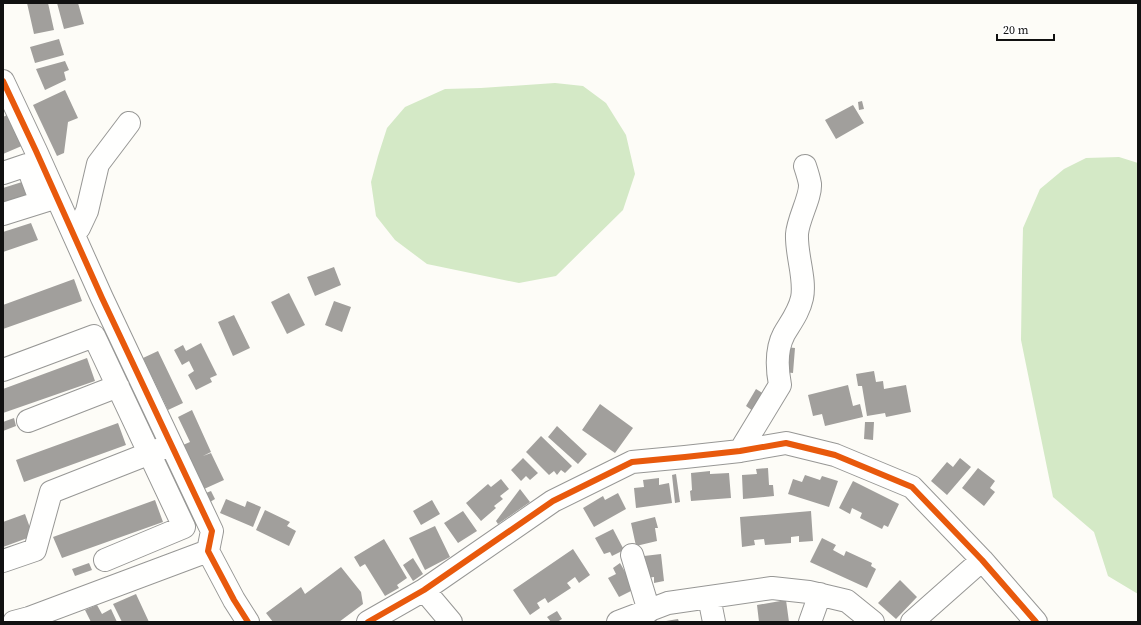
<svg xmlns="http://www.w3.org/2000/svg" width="1141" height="625" viewBox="0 0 1141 625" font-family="'Source Serif 4',serif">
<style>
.forest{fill:#d4e9c6}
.building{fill:#a19f9c}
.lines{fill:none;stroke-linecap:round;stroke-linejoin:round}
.minor-casing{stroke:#979795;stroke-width:24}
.minor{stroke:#fffffe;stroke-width:22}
.cycleway-casing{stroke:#fff;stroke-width:8}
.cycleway{stroke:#e8590c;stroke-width:6}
</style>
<rect width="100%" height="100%" fill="#fdfcf7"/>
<!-- forest -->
<path class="forest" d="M555,83L583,86L606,103L626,135L635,174L623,210L556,276L519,283L427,264L395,240L376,216L371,182L378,156L387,128L405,107L445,89L481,88Z
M1119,157L1138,163V594L1108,576L1094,532L1053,497L1021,340L1022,272L1023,228L1040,189L1064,169L1086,158Z"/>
<!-- building -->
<path class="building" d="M27,3H48L54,30L34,34Z
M57,3H78L84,24L64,29Z
M59,39L64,55L35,63L30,47Z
M65,61L69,70L64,72L66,80L45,90L36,69Z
M65,90L78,118L68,122L64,153L57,156L33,105Z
M862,101L864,109L859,110L858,102Z
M853,105L864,123L836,139L825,120Z
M11,113L24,145L3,154V117Z
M22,182L27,199L3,207V188Z
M31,223L38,240L3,252V232Z
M334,267L341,285L315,296L307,277Z
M74,279L82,301L3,329V305Z
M289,293L305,325L287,334L271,302Z
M334,301L351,307L342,332L325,325Z
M234,315L250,348L233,356L218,322Z
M201,343L217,375L210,378L212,382L196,390L188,375L194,371L189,361L182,365L174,350L183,345L186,351Z
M785,347L795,348L793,373L783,372Z
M158,351L183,403L168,410L143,358Z
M87,358L95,381L3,413V389Z
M874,371L876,382L883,381L884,389L906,385L911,412L886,417L885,413L867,416L862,386H858L856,374Z
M848,385L853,406L860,404L863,417L825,426L822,414L813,416L808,395Z
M756,389L764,394L753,411L746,406Z
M600,404L633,428L615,453L582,430Z
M192,410L211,452L203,456L211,453L224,480L204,489L183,445L190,442L178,417Z
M14,418L16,426L3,431V422Z
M865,422H874L873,440L864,439Z
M118,423L126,445L24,482L16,460Z
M557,426L587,454L578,464L548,437Z
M541,436L572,466L565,473L561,470L557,475L554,471L549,475L526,452Z
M523,458L538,473L530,480L526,476L521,481L511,470Z
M960,458L971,467L947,495L931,481L947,462L953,467Z
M768,468L769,485H773L774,496L743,499L742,475L757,474L756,469Z
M978,468L995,481L990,488L995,492L984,506L962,488Z
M710,471V474L729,473L731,498L691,501L690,491L692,490L691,473Z
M676,474L680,502L675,503L672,475Z
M805,475L820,480L822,476L838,481L829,507L788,494L793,479L802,482Z
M659,478V485L669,483L672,503L636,508L634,488L644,487L643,480Z
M501,479L509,489L500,496L503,499L494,506L496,508L481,521L466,503L488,484L491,487Z
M853,481L899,504L888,527L884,525L882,529L860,518L862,513L852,508L850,514L839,508Z
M520,489L530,502L498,524L496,521Z
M211,491L215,499L210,502L206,493Z
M618,493L626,509L594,527L583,508L603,496L605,500Z
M226,499L245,507L247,501L261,507L253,527L220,513Z
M155,500L163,522L62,558L53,537Z
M432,500L440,514L421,525L413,511Z
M265,510L290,522L287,526L296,531L289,546L256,530Z
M463,511L477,531L458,543L444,523Z
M811,511L813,541L799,542V536L791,537V543L765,545L764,539L754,540L755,545L742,547L740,517Z
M25,514L33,536L3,547V522Z
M655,517L658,528H655L657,541L636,546L631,523Z
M435,526L450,557L425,570L409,538Z
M613,529L624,550L612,556L610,552L604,554L595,538Z
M822,538L836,545L833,550L844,556L846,551L872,563L871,566L876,569L867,588L810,562Z
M384,539L407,578L397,585L399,588L385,596L365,564L360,567L354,557Z
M573,549L590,575L579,583L575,577L567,583L571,588L548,603L545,598L537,603L540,608L530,615L513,590Z
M661,554L664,581L654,583V577L646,578L644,556Z
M413,558L423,574L413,581L403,565Z
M89,563L92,570L75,576L72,569Z
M620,563L635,589L619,597L608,578L616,574L613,568Z
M341,567L361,592L363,604L339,622H273L266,613L301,587L305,594Z
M900,580L917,597L896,619L878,603Z
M136,594L149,622H122L113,604Z
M786,600L789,622H759L757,605Z
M97,605L102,614L111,609L117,622H91L85,610Z
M557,611L562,619L557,622H551L547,617Z
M678,619L679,622H666V621Z"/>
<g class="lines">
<!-- minor casing -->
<g class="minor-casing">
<path id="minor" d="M3,81L36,151L102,298L212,531L208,551L234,600L248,622
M3,173L27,165L41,202
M3,214L54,198
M73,233L79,228L87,211L98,164L129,123
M3,370L94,336L184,527L105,560
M28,421L118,386
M740,451L780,385C777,369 776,349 784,334C791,322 799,312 802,298C806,279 796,255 797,234C798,219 811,197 810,184C809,178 807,172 805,166
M632,555L649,611
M3,561L35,550L51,492L163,448
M424,590L451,622
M709,597L714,622
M14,622L29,618L208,551
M368,622L424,590L553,501L632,462L685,457L740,451L786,443L835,455L912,487L982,560L1036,622
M618,622L668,603L772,588L809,592L847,601L873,622
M810,622L820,594
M912,622L982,560"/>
</g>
<!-- minor -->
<use href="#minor" class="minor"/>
<!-- cycleway casing -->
<g class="cycleway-casing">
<path id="cycleway" d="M3,81L36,151L102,298L212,531L208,551L234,600L248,622
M368,622L424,590L553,501L632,462L685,457L740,451L786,443L835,455L912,487L982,560L1036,622"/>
</g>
<!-- cycleway -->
<use href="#cycleway" class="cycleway"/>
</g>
<!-- border -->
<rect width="1141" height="625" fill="none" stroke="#111111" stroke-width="8"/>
<!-- scale -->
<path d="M997 34v6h57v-6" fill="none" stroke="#111111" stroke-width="2"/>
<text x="1003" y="34" font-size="12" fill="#111111" stroke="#ffffff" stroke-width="3" paint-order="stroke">20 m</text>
</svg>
